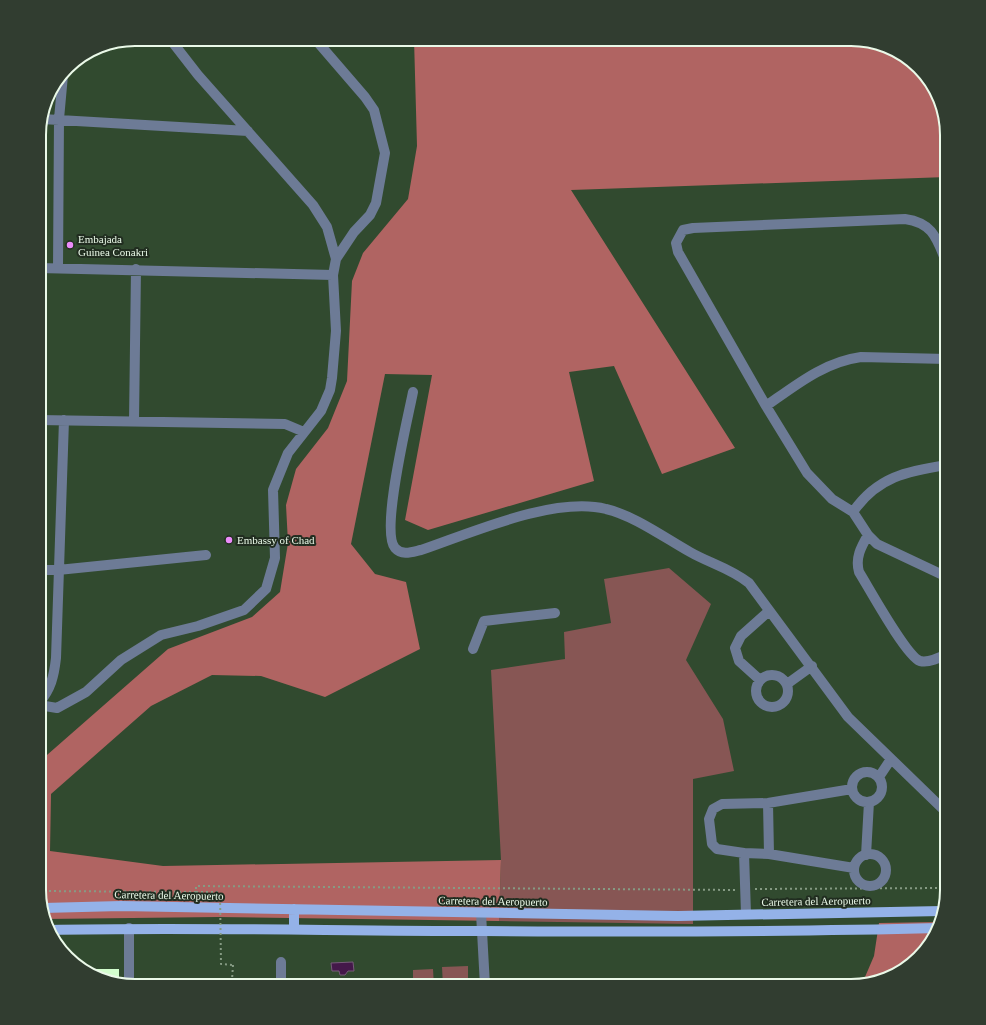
<svg xmlns="http://www.w3.org/2000/svg" width="986" height="1025" viewBox="0 0 986 1025" font-family="'Times New Roman',serif">
<style>
.green{fill:#875654}
.forest{fill:#b06462}
.water{fill:#44184a;stroke:#765c79}
.building{fill:#d2fecd}
.lines{fill:none;stroke-linecap:round;stroke-linejoin:round}
.path{stroke:#869b84;stroke-width:2;stroke-dasharray:2 3;stroke-linecap:butt}
.minor{stroke:#6d7b96;stroke-width:10}
.major{stroke:#94b2e8;stroke-width:10}
.path-bridge{stroke:#869b84;stroke-width:2;stroke-dasharray:2 3;stroke-linecap:butt}
.poi-dot{fill:#ec8cfa;stroke:#212d20;stroke-width:1.5}
.labels{text-anchor:middle;stroke-width:4;stroke-linejoin:round;paint-order:stroke}
.poi-label{font-size:11px;fill:#eaf9e8;stroke:#212d20;text-anchor:start}
.street-label{font-size:11px;fill:#eaf9e8;stroke:#212d20}
.rim{fill:none;stroke:#eaf9e8;stroke-width:2}
</style>
<rect width="100%" height="100%" fill="#314a2f"/>
<!-- green -->
<path class="green" d="M669,568L711,604L686,660L723,719L734,771L693,779V924L499,921L501,860L491,670L565,659L564,632L611,623L604,579Z
M468,966V986H443L442,967Z
M433,969L434,986H413V970Z"/>
<!-- forest -->
<path class="forest" d="M414,39H857L893,49L923,72L940,99L947,135V177L571,190L735,448L662,474L614,366L569,372L594,481L428,530L405,520L432,375L385,374L351,544L375,574L406,582L420,649L325,697L261,676L212,675L151,706L51,794L50,851L163,866L501,860L499,921L218,917L45,919L39,890V762L168,649L252,617L280,592L288,543L286,505L296,469L328,428L347,381L352,281L363,253L408,199L417,146Z
M939,922C934,944 908,972 886,979C879,981 870,982 862,984L874,956L879,923Z"/>
<!-- water -->
<path class="water" d="M353,962L354,971H348L345,975H340L339,971H332L331,963Z"/>
<!-- building -->
<path class="building" d="M83,969H119V982L93,976Z"/>
<g class="lines">
<!-- path -->
<path class="path" d="M39,720L45,716
M755,889L947,888
M39,891L196,892V886L735,890
M233,965L232,980H272"/>
<!-- minor -->
<path class="minor" d="M315,39L365,97L374,110L385,153L376,203L370,215L354,232L336,259
M42,119L248,131
M947,264C937,240 934,223 905,219L693,228L683,230L676,243L678,252L766,406L807,473L832,499L853,512L868,535L877,544L947,577
M39,268L333,275
M58,268L59,119L63,75
M413,392C408,418 380,531 395,548C402,556 412,552 421,550C471,533 554,496 606,509C633,515 665,538 690,552C709,563 730,568 749,583L848,717L947,813
M766,406C796,385 824,362 861,357L947,359
M39,420L285,424L304,432
M134,421L136,269
M853,512C877,477 907,471 947,465
M868,535C861,547 855,558 859,572C869,588 906,656 920,661C929,663 939,658 947,654
M39,570H58L206,555
M473,649L484,621L555,613
M756 691a16 16 0 1 1 32 0a16 16 0 1 1-32 0Z
M760,680L739,661L735,648L741,636L769,611
M787,684L812,666
M39,703C51,689 54,676 56,658L64,420
M39,705L57,708L86,692L121,660L161,635L198,626L244,610L266,589L275,558L273,490L288,453L321,411L330,390L332,378L336,331L333,275L336,259L327,227L313,205L198,75L170,39
M852 787a15 15 0 1 1 30 0a15 15 0 1 1-30 0Z
M879,777L891,759
M768,803L769,854
M744,853L769,854L854,868
M854 870a16 16 0 1 1 32 0a16 16 0 1 1-32 0Z
M866,855L869,802
M481,913L485,986
M746,914L744,853L717,849L712,844L709,819L713,809L722,804L768,803L852,789
M281,962V986
M129,984V928"/>
<!-- major -->
<path class="major" d="M43,908L121,906L678,916L942,911
M294,929V909
M48,930C193,927 338,931 482,931C634,932 786,932 938,928"/>
<!-- path-bridge -->
<path class="path-bridge" d="M196,892H220L221,964L233,965"/>
</g>
<!-- markers -->
<g class="poi-dot">
<circle cx="70" cy="245" r="4"/>
<circle cx="229" cy="540" r="4"/>
</g>
<g class="labels">
<!-- poi labels -->
<g class="poi-label">
<text x="78" y="243">Embajada<tspan x="78" dy="13">Guinea Conakri</tspan></text>
<text x="237" y="544">Embassy of Chad</text>
</g>
<!-- street labels -->
<g class="street-label">
<text transform="translate(169 895) rotate(1)" y="4">Carretera del Aeropuerto</text>
<text transform="translate(493 901) rotate(1)" y="4">Carretera del Aeropuerto</text>
<text transform="translate(816 901) rotate(-1)" y="4">Carretera del Aeropuerto</text>
</g>
</g>
<!-- crop -->
<path d="M0 0H986V1025H0ZM135 46H851A89 89 0 0 1 940 135V890A89 89 0 0 1 851 979H135A89 89 0 0 1 46 890V135A89 89 0 0 1 135 46Z" fill="#313d30" fill-rule="evenodd"/>
<path class="rim" d="M135 46H851A89 89 0 0 1 940 135V890A89 89 0 0 1 851 979H135A89 89 0 0 1 46 890V135A89 89 0 0 1 135 46Z"/>
</svg>
